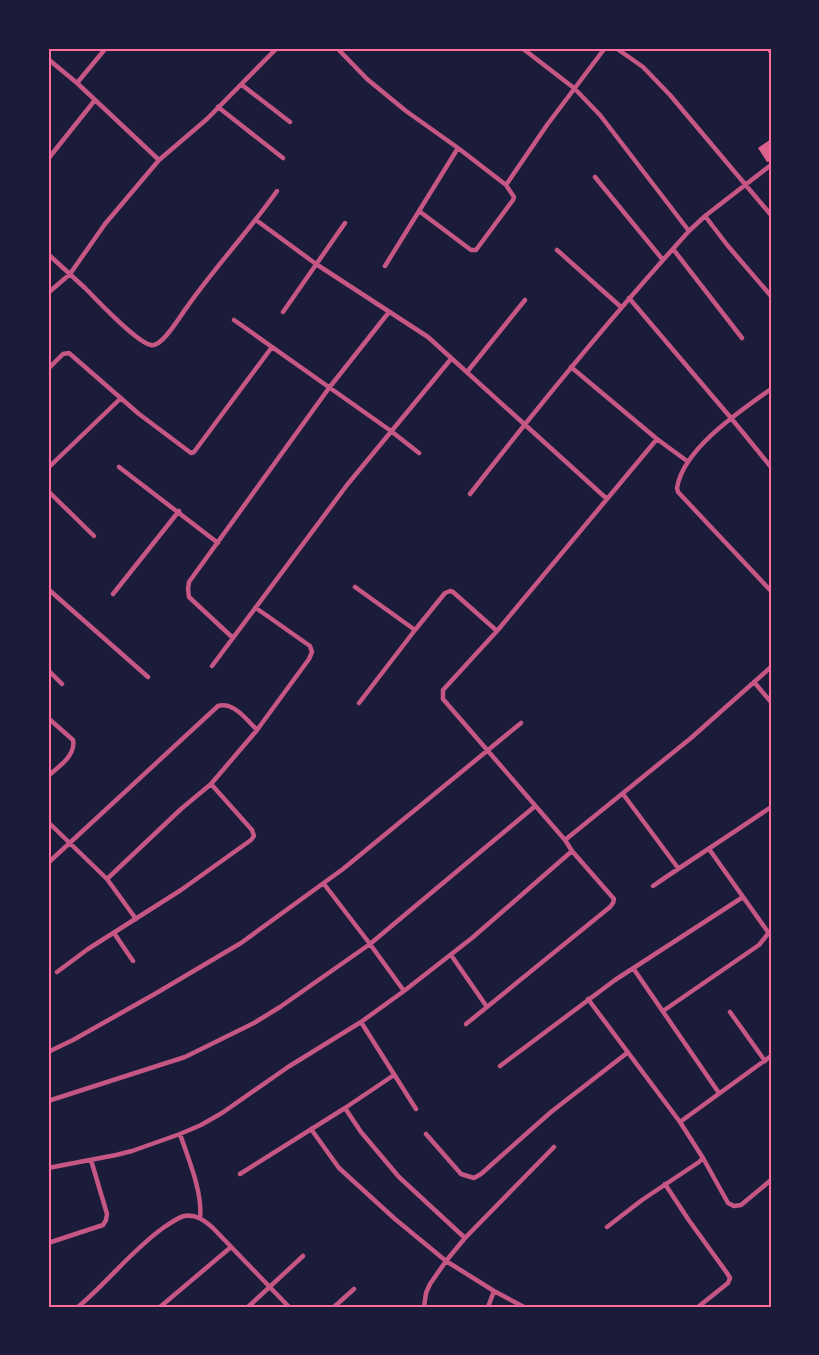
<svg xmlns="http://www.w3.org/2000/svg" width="819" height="1355" viewBox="0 0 819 1355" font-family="'Source Sans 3',sans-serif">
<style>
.building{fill:#dd5f8e}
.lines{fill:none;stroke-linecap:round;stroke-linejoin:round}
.minor{stroke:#c65784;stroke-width:4.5}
.secondary{stroke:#ff6b9d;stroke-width:7}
.neatline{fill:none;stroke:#ff6b9d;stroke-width:2}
</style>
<rect width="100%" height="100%" fill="#1b1b3a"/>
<!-- building -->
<path class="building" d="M771,139V161L767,162L758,148Z"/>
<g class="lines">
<!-- minor -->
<path class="minor" d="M337,48L367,79L406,111L458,148L506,185L514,197L513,200L476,250H471L419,211
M522,48L574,88L600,115L689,231
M616,48L643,67L670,95L771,215
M48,59L77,83L159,160
M77,83L106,48
M242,85L290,122
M218,107L283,158
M48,159L95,100
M595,177L663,260
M506,185L547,125L605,48
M705,216L728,246L771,296
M256,220L316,264L428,337L607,499
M673,249L742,338
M557,250L621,307
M48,254C60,265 73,277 85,288C98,301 136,342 151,345C162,348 180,316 187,307C215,267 249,231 277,191
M385,266L458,148
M48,293L70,274L105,224L159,160L207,119L277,48
M629,298L731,418L771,467
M283,312L345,223
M234,320L391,431L419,453
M571,367L657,439L687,461
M48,369L63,354L69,353L139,414L191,453L194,452L272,347
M467,372L525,300
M771,389C740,411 683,449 677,488L678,492L771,591
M119,467L218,543
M48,468L121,398
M48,491L94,536
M470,494C540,404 612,316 689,231L705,216L771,165
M355,587L415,630
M48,589L148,677
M113,594L179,511
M233,638L189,597L188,589L189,582L329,388L389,312
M212,666L347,485L451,359
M48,670L62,684
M754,682L771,702
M359,703L415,630L445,593L450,591L453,592L497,631
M48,718L73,740C76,756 58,767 48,776
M623,794L678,868
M48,822L107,879L136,919
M565,840L443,699V690L497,631L657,439
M48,863L218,706C233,701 247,720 257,730
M107,879L181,809L211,784L257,730L309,659L312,652L310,646L256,608
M324,884L370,944L404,991
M653,886C692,859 732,834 771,807
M114,933L133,961
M451,955L487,1007L610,907L613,903L614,899L572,851
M633,968L719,1093
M57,972L88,949L181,890L251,840L254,836L252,830L211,784
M588,999L680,1122L703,1158L699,1162L642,1200L607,1227
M663,1011L759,945L767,935L768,932L709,849
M730,1012L765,1061
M361,1022L416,1109
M466,1024L487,1007
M48,1052L73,1040L153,995L241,943L343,869L521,723
M500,1066L615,980L743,897
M48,1101L185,1057L254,1023L280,1007L370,944L534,807
M345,1108L361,1132L399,1177L465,1238
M680,1122L771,1056
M311,1129L339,1168L395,1219L446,1261L494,1291L524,1307
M180,1134C188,1158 203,1193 200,1218
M426,1134L461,1174L474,1178L481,1174L551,1112L627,1053
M703,1158L728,1203L734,1206L741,1205L771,1180
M48,1168L116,1155L132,1151L180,1134L201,1125L222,1113L288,1067L361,1022L404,991L472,938L572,851L565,840L691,738L771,667
M240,1174L345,1108L394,1075
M665,1184L688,1219L727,1273L730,1278L728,1283L698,1307
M48,1243L103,1225L106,1220L107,1214L91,1160
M78,1307C108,1282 132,1250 163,1228C169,1224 177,1218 184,1216C196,1214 204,1220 213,1228L289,1307
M160,1307L231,1247
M248,1307L303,1256
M334,1307L354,1289
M424,1307L426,1293L430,1284L446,1261L465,1238L554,1147
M488,1307L494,1291"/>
<!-- secondary -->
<path class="secondary" d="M770,48L771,50"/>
</g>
<!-- border -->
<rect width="819" height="1355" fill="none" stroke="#1b1b3a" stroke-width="99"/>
<rect x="50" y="50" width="720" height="1256" class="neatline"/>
</svg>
